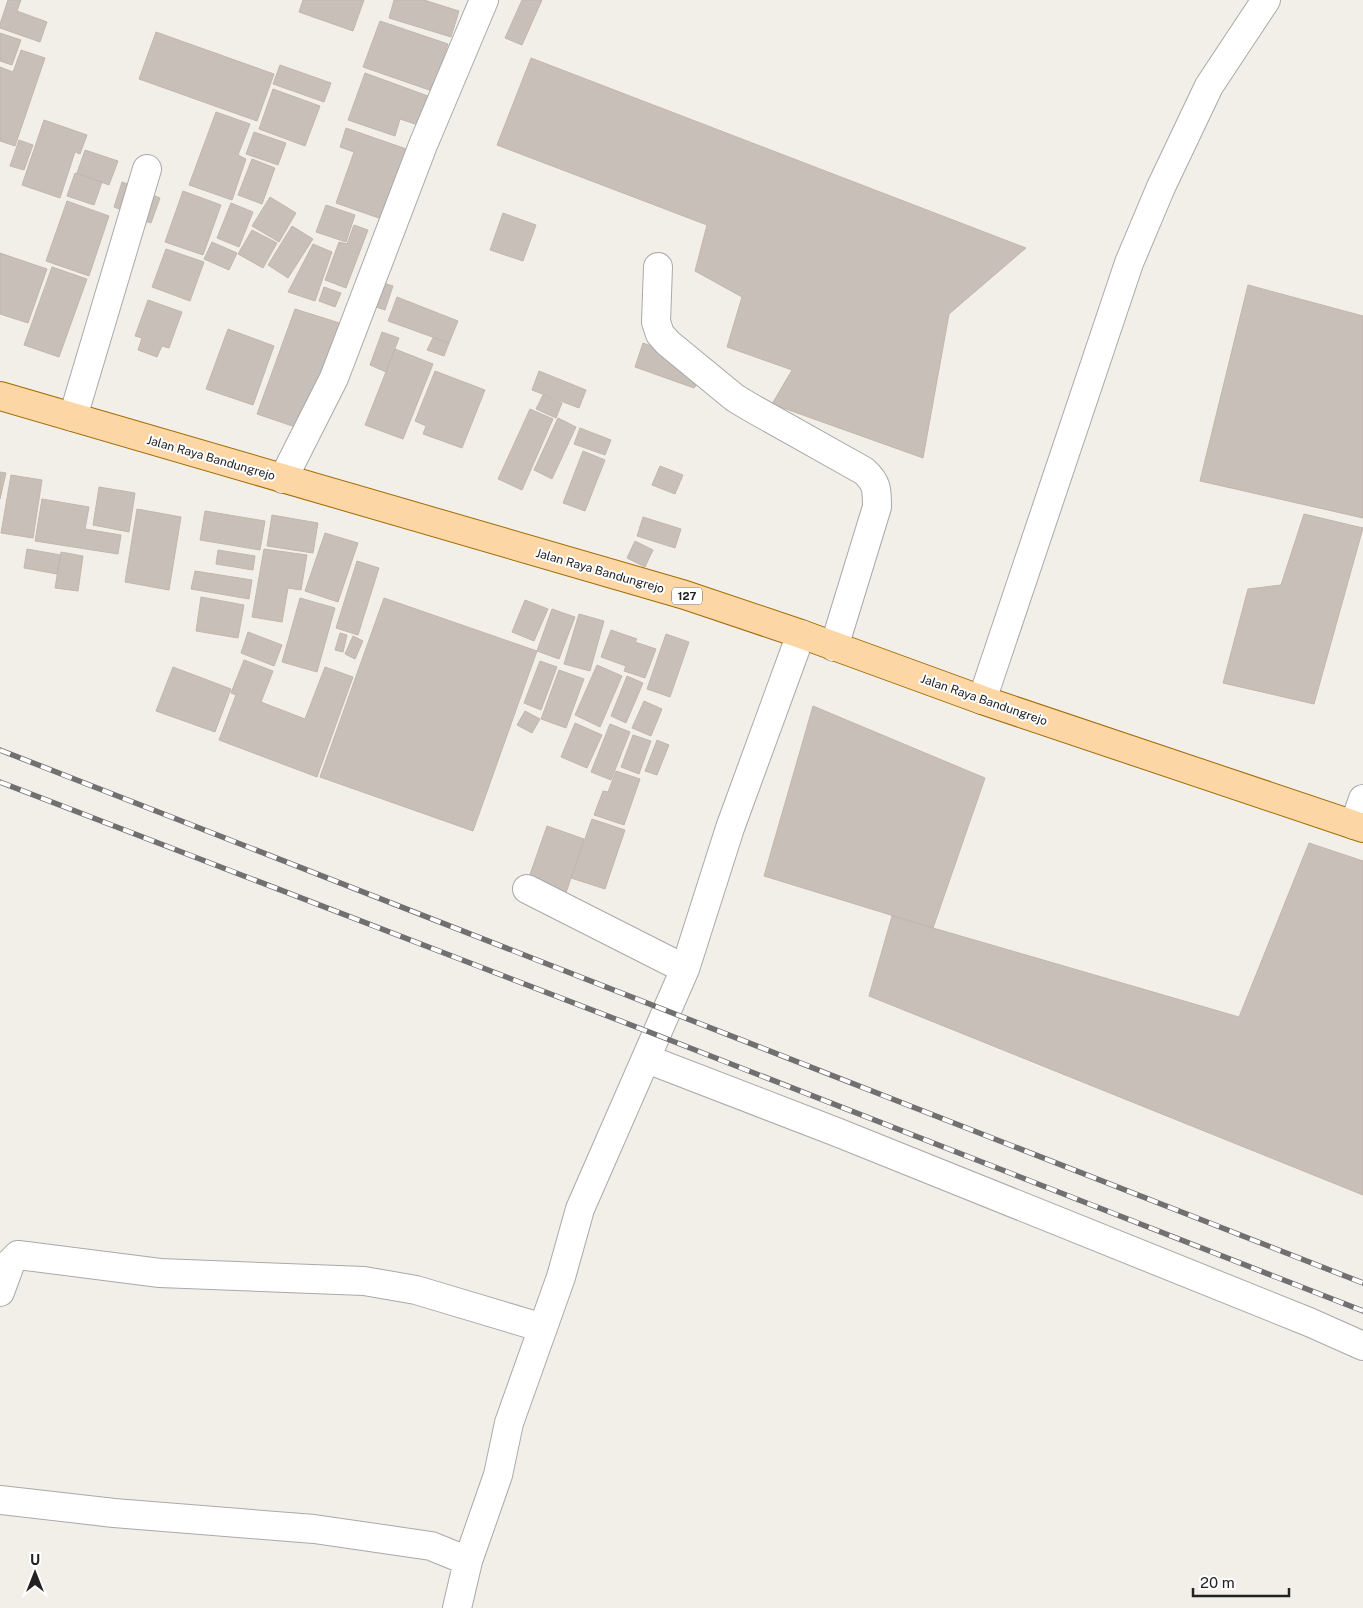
<svg xmlns="http://www.w3.org/2000/svg" width="1363" height="1608" viewBox="0 0 1363 1608" font-family="'Public Sans',sans-serif">
<style>
.building{fill:#c7bfb8;stroke:#c4b6ab}
.lines{fill:none;stroke-linecap:round;stroke-linejoin:round}
.minor-casing{stroke:#a9a9a9;stroke-width:30}
.major-casing{stroke:#a06b00;stroke-width:30}
.minor{stroke:#fff;stroke-width:28}
.major{stroke:#fcd6a4;stroke-width:28}
.rail-casing{stroke:#707070;stroke-width:5.5}
.rail{stroke:#fff;stroke-width:4;stroke-dasharray:11;stroke-linecap:butt}
.labels{text-anchor:middle;stroke-width:4;stroke-linejoin:round;paint-order:stroke}
.shield{fill:#fff;stroke:#646464;stroke-width:1}
.shield-label{font-size:11px;font-weight:bold;fill:#222}
.street-label{font-size:12px;fill:#222;stroke:#fff}
</style>
<rect width="100%" height="100%" fill="#f2efe9"/>
<!-- building -->
<path class="building" d="M8,0H21L17,11L47,22L40,42L0,28V24Z
M303,0H364L353,31L299,12Z
M394,0H424L459,11L451,37L389,18Z
M522,0H542L522,45L505,38Z
M380,21L448,44L432,91L363,67Z
M156,32L274,74L257,121L139,79Z
M0,33L21,40L12,65L0,61Z
M21,50L45,58L15,146L0,141V67L13,72Z
M531,58L1026,248L949,314L923,458L772,404L792,370L727,347L742,297L695,271L707,225L497,145Z
M280,65L331,83L324,102L273,84Z
M365,73L428,96L418,125L400,119L395,136L348,120Z
M273,89L320,106L305,146L259,129Z
M216,112L250,124L238,155L246,159L232,200L189,185Z
M44,120L87,135L80,154L75,152L60,198L22,185Z
M346,128L415,152L390,222L336,203L354,152L340,147Z
M254,132L286,143L278,165L246,154Z
M19,140L33,145L24,170L10,166Z
M85,150L118,161L109,185L77,173Z
M252,159L275,168L262,204L238,195Z
M75,173L102,182L94,205L67,196Z
M122,182L136,187L127,212L114,207Z
M183,191L221,205L203,255L165,242Z
M145,192L160,198L151,223L136,218Z
M270,197L296,213L279,242L252,226Z
M67,201L109,216L89,276L46,261Z
M231,203L253,212L239,247L217,238Z
M326,205L355,215L346,242L316,232Z
M503,213L536,225L523,261L490,250Z
M354,225L368,230L346,288L325,280L339,242L347,244Z
M292,226L313,239L288,278L268,265Z
M252,230L277,243L263,268L238,254Z
M212,242L237,253L229,270L204,259Z
M313,244L332,252L315,301L288,292Z
M166,249L204,262L190,301L152,287Z
M0,253L47,269L28,323L0,314Z
M52,267L87,279L59,357L24,345Z
M378,281L393,286L385,310L370,305Z
M1248,285L1363,316V518L1200,481Z
M324,287L341,293L335,307L319,301Z
M397,297L458,321L449,343L388,321Z
M148,300L182,312L169,348L162,346L157,357L138,350L142,338L135,336Z
M295,309L346,325L304,430L257,414Z
M228,329L274,346L253,405L206,389Z
M382,332L399,338L386,372L370,365Z
M433,338L449,343L444,356L427,350Z
M643,343L685,358L704,375L694,388L635,367Z
M395,349L433,364L403,439L365,425Z
M435,371L485,390L462,448L423,434L426,426L415,421Z
M539,371L586,390L579,408L532,390Z
M543,395L562,403L556,418L536,409Z
M530,409L553,419L522,490L498,479Z
M558,418L576,427L552,479L534,470Z
M580,428L611,440L605,455L574,444Z
M583,451L605,460L585,511L563,503Z
M660,466L683,475L675,494L652,485Z
M0,472L6,473L0,499Z
M11,475L42,480L33,538L1,533Z
M99,487L135,493L129,532L93,525Z
M42,499L89,507L85,529L121,535L118,554L35,541Z
M137,509L181,517L169,590L125,582Z
M205,511L265,521L260,550L200,540Z
M1304,514L1363,528L1314,704L1223,683L1248,589L1281,585Z
M272,515L318,523L313,553L267,546Z
M643,517L681,529L675,548L637,536Z
M325,533L358,543L338,602L305,591Z
M635,541L653,550L645,567L627,558Z
M27,549L61,555L57,574L24,568Z
M264,549L307,555L301,590L288,588L282,622L252,617Z
M218,550L255,556L253,570L216,564Z
M61,552L83,556L78,591L55,588Z
M357,561L379,568L358,635L336,628Z
M195,571L252,580L249,599L191,589Z
M201,597L244,605L238,638L196,631Z
M300,598L335,608L317,672L282,662Z
M384,598L537,651L473,831L320,777Z
M525,600L548,609L534,641L512,632Z
M552,609L575,617L559,659L537,651Z
M579,614L604,621L590,671L564,664Z
M611,630L637,639L635,642L656,649L645,678L624,671L626,666L601,657Z
M248,632L282,645L274,666L241,653Z
M340,633L347,635L343,652L335,650Z
M666,634L689,642L670,697L647,689Z
M353,636L363,641L355,659L345,654Z
M244,660L273,671L261,702L305,719L325,667L353,677L317,777L219,740L236,695L231,693Z
M540,661L557,667L541,710L524,703Z
M597,665L622,676L600,727L575,715Z
M173,667L231,689L215,732L156,711Z
M559,670L584,679L566,728L541,719Z
M627,676L643,683L626,723L611,716Z
M644,701L662,709L651,736L632,728Z
M813,706L985,778L933,928L764,876Z
M525,711L540,719L532,733L517,725Z
M575,723L602,735L587,768L561,757Z
M610,724L630,732L611,780L591,772Z
M633,735L651,741L639,774L621,767Z
M657,740L669,745L657,775L645,771Z
M616,771L640,779L624,825L594,815L603,791L608,792Z
M592,819L625,830L605,889L571,878Z
M547,826L584,839L566,893L528,880Z
M1309,843L1363,861V1195L869,996L892,916L1239,1017Z"/>
<g class="lines">
<!-- minor casing -->
<g class="minor-casing">
<path id="minor" d="M658,267L656,322L660,334L668,343L735,398L750,407L864,471C877,483 877,489 877,507L834,647
M73,417L147,169
M283,479L334,378L423,145L484,0
M982,700L1129,263L1161,187L1209,86L1266,0
M1354,825L1363,799
M527,889L685,969
M647,1059L839,1133L1309,1322L1363,1346
M0,1292L11,1262L18,1255L160,1273L364,1281L416,1290L543,1328
M0,1500L114,1513L314,1529L431,1546L468,1561
M457,1608L468,1561L498,1475L509,1423L561,1277L580,1209L685,969L730,828L801,634"/>
</g>
<!-- major casing -->
<g class="major-casing">
<path id="major" d="M0,396L685,595L801,634L982,700L1363,828"/>
</g>
<!-- minor -->
<use href="#minor" class="minor"/>
<!-- major -->
<use href="#major" class="major"/>
<!-- rail casing -->
<g class="rail-casing">
<path id="rail" d="M0,750L1363,1283
M0,782L657,1035L1363,1311"/>
</g>
<!-- rail -->
<use href="#rail" class="rail"/>
</g>
<g class="labels">
<!-- shield labels -->
<rect class="shield" x="672" y="587.5" width="30" height="17" rx="4"/>
<g class="shield-label">
<text x="687" y="600">127</text>
</g>
<!-- street labels -->
<g class="street-label">
<text transform="translate(211 458) rotate(16)" y="4">Jalan Raya Bandungrejo</text>
<text transform="translate(600 571) rotate(16)" y="4">Jalan Raya Bandungrejo</text>
<text transform="translate(984 700) rotate(19)" y="4">Jalan Raya Bandungrejo</text>
</g>
</g>
<!-- north arrow -->
<g transform="translate(35 1573)" stroke="#ffffff" stroke-width="4" paint-order="stroke">
<path d="M0-4L9 19L0 12L-9 19Z" fill="#222222"/>
<text y="-8" font-size="14" font-weight="bold" text-anchor="middle" fill="#222222">U</text>
</g>
<!-- scale -->
<path d="M1193 1588v8h96v-8" fill="none" stroke="#222222" stroke-width="2.5"/>
<text x="1200" y="1588" font-size="15" fill="#222222" stroke="#ffffff" stroke-width="4" paint-order="stroke">20 m</text>
</svg>
